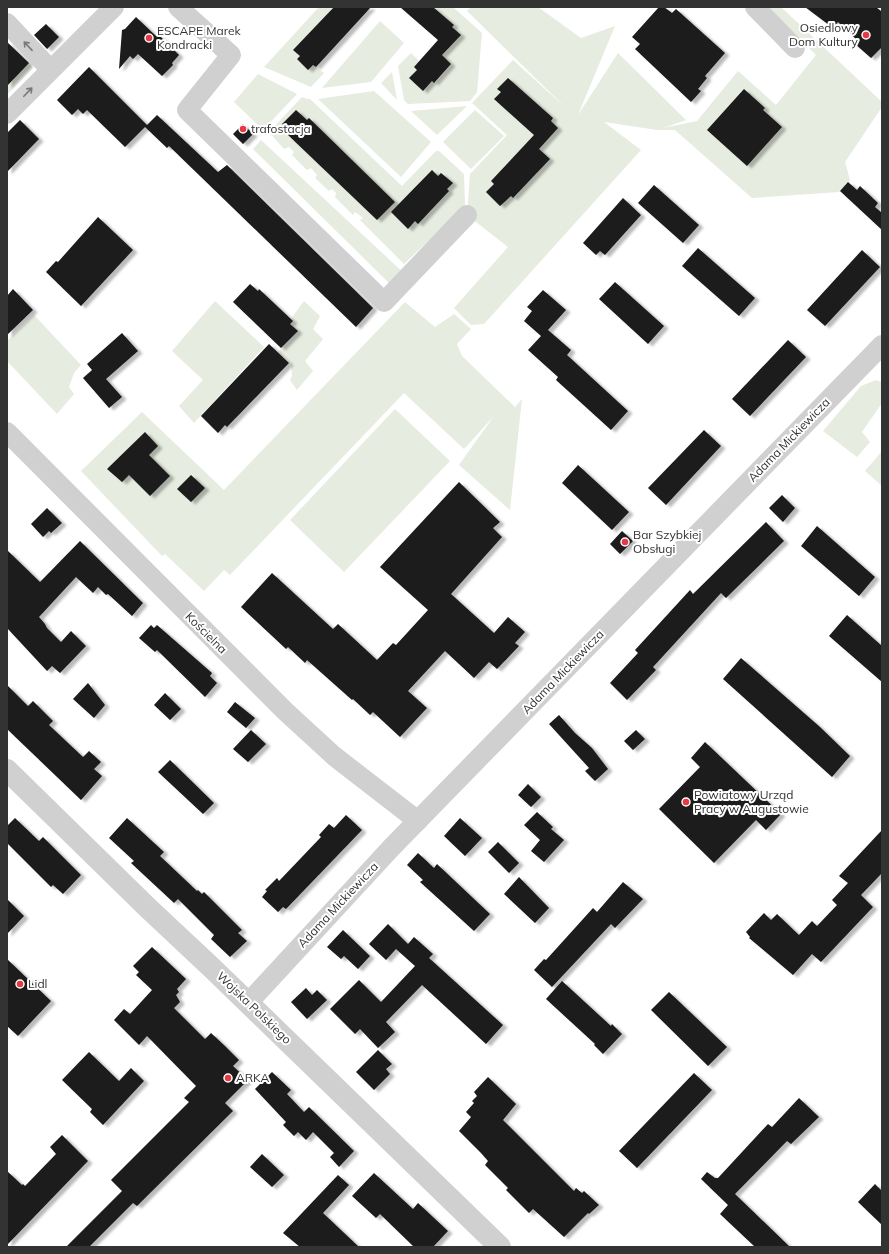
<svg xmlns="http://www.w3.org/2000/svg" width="889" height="1254" viewBox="0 0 889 1254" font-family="Mulish,sans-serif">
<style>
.green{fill:#e6ecdf}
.building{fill:#1a1a1a;filter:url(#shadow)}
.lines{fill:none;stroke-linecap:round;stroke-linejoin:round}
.minor{stroke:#d0d0d0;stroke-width:20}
.tertiary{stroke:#d0d0d0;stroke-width:22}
.oneway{stroke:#7a7a7a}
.poi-dot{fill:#e63946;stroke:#fff;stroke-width:1.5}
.labels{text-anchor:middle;stroke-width:4;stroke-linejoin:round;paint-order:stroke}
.poi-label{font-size:12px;fill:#333;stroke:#fff;text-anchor:start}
.street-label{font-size:12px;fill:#333;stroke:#fff}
</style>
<defs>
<filter id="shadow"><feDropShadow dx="4.5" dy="2.5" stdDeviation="1" flood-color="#0004"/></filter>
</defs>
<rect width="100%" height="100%" fill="#fff"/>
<!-- green -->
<path class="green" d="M319,7H334L294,50L300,56L297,59L308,70L313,65L324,73L311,87L264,67Z
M433,7H453L482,33L477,92L470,101L408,104L404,100L398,66L411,53L419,61L414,67L417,70L409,78L423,91L432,81L435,83L451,65L442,55L453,25Z
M471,7H538L581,38L615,26L578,115L618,53L686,120L663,128L697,121L738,71L776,105L816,55L768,7H781L882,102V107L845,162L850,180L839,192L752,198L675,130H657L604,122L641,150L484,324L471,325L454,308L508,247L467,215L470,174L507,135L472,103L513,60L566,108L467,11Z
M380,21L404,43L371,82L322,88Z
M7,42L33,68L7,95Z
M392,72L397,100L381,83Z
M258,74L297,94L263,130L234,102Z
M374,91L431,142L401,177L318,99Z
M302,97L307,99H310L402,186L436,151H439L464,174L465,206L404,264L360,220L363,218L355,212L353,215L335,197L336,193L332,189L329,191L315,178L317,175L311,168L307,170L292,155L294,152L289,147L284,149L269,132Z
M467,106L437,135L411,111Z
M475,110L504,136L471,169L443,142Z
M261,140L407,276L390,284L253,149Z
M215,301L264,347L194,423L179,406L203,380L172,351Z
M304,301L320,316L313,329L323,339L305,361L313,371L297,390L290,380L292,376L291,364L278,352L298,331L290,324L293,316Z
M405,302L435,327L454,314L471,329L457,344L462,356L515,407L522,399L510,510L459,465L494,416L464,449L404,393L230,575L224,570L204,591L165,554L162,556L81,471L142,412L224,490Z
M34,315L81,365L74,373L69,387L74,394L57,414L7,361V341Z
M876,380L882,382V403L862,432L870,442L857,457L823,431L861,386Z
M395,409L450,461L344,572L290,520Z
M882,451V486L865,471Z"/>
<!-- building -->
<path class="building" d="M334,7H371L316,67L313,65L308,70L297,59L300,56L293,50Z
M400,7H433L454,25L452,27L461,35L442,55L451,64L434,83L432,81L423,91L409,78L417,70L414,67L438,40Z
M659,7H664L672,13L676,9L725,53L705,76L707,78L698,89L701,91L691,102L635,49L640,44L632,37Z
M805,7H876L882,12V47L871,58L855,44L858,41L838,22L833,28Z
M136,17L156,36H160L179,55L172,63L173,65L162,76L138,54L133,59L130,56L119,69L122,30L125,29Z
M46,24L59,37L47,49L34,35Z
M7,42L29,63L7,86Z
M89,67L147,125L125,147L87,110L83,114L78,109L72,115L57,100Z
M508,78L553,118L551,121L558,128L539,149L550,159L513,198L511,196L500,206L486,192L494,184L491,181L534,135L494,99L501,92L497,89Z
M744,89L765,108L763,110L782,127L747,166L707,130Z
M296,110L307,120L309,118L395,202L377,220L288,135L291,132L282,124Z
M157,115L218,172L227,165L373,308L356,327L169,146L167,148L145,127Z
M20,120L39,139L7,172V133Z
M243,124L253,134L243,144L233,134Z
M432,170L438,176L441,173L453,183L447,189L449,191L418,224L415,221L408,229L391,212Z
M848,182L857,190L860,186L878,203L875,207L882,213V230L840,191Z
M654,185L699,225L683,243L638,203Z
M623,198L641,215L605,255L600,251L596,255L583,243Z
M98,217L133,250L81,306L46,272L56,261L58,262Z
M698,248L755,298L739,316L682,266Z
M862,250L880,267L825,326L807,310Z
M615,282L664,326L648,344L599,299Z
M250,284L258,291L259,289L293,321L290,324L298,331L281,348L233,302Z
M13,289L33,310L7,335V296Z
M543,290L566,310L548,330L571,350L567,355L628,411L611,430L556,380L558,377L528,350L541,336L524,321L532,311L527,307Z
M122,333L138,351L106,379L122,397L109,408L83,378L92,370L87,364Z
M788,340L806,357L750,416L732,399Z
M269,344L289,363L227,427L225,425L218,433L201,416Z
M704,430L721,446L666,505L648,488Z
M145,432L158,446L149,455L170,476L150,496L129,475L122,482L107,469Z
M578,465L629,512L612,530L562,483Z
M191,475L205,488L191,502L177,489Z
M459,482L500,522L493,528L502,537L451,594L494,633L508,617L525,632L515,643L519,646L497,669L489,662L474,678L445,651L408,691L427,708L400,737L373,712L370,715L353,699L352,700L307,660L305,663L288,647L286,649L241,607L272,573L333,629L338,624L377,660L393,643L396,645L428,610L380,567Z
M782,495L795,508L783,522L769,508Z
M47,508L62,523L51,533L49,531L43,537L31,524Z
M766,522L784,541L726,598L721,593L653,667L656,670L627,700L610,683L638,653L635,650L690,590L693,594Z
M817,526L875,577L859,596L801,546Z
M622,531L633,541L620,554L610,544Z
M80,541L143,603L132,616L108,594L106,595L98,587L93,593L76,577L39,617L45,624L47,628L61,642L71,631L86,646L60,673L52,666L47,671L7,628V550L40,582Z
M847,615L882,646V682L829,636Z
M151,625L154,628L157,625L212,673L210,676L217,683L205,697L157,650L155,652L139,638Z
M741,658L820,727L850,756L832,777L723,679Z
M88,683L105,705L94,718L73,699Z
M7,685L28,706L33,701L53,721L49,725L83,757L89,751L101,762L94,769L102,776L81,800L7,729Z
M165,693L181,709L170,720L154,705Z
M235,702L255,718L246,728L227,712Z
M559,715L575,733L592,748L608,769L595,781L585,771L589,768L549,724Z
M251,730L266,744L248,762L233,749Z
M636,730L645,739L633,750L624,741Z
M705,742L781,814L766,830L756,820L714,863L659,809L700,767L691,758Z
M170,760L214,803L203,814L158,772Z
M528,784L541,797L531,807L518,795Z
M537,812L553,827L551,829L564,840L544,862L531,851L540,840L524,825Z
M346,815L362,830L286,909L283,907L278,912L262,897L267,891L265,890L277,878L279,881L321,837L319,835L329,824L334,828Z
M15,818L39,841L43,837L81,875L63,894L53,885L51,887L7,843V826Z
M127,818L164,852L160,856L197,891L198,890L202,894L204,892L242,930L238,933L247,941L230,957L211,939L214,935L178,899L174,903L131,863L134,861L109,838Z
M460,818L482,838L465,856L444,836Z
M882,830V873L861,895L873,907L821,962L812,954L793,975L749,938L750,937L746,932L764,913L771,920L777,914L799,935L812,921L817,926L837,905L832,900L848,883L839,876Z
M498,842L519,863L509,873L488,852Z
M418,853L434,868L437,864L490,914L474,931L420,882L423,880L407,865Z
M519,877L549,908L535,923L504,894Z
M623,882L643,899L615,928L611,924L552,987L534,970L544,959L546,960L593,908L597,912Z
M7,899L24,916L7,934Z
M388,924L408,944L414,937L433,954L429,958L503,1025L486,1044L422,985L386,1022L395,1032L378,1048L360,1029L355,1034L330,1009L359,980L381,1002L415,966L396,949L386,960L369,944Z
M343,930L370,956L358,969L344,956L341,959L327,947Z
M152,947L186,979L177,989L179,992L176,995L180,1002L174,1008L205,1039L211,1033L225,1046L239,1060L233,1066L248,1080L225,1103L233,1111L137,1206L133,1203L89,1247H66L122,1191L111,1180L189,1102L184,1098L196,1086L147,1036L139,1045L114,1020L124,1009L130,1014L152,990L136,975L139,972L133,966Z
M7,959L51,1001L18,1036L7,1026Z
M562,981L611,1026L612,1024L622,1034L603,1054L594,1045L595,1044L546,999Z
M306,988L312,995L317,990L327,1000L307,1019L291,1002Z
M669,992L727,1047L708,1066L651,1010Z
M378,1050L392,1064L386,1069L390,1074L374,1090L356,1072Z
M89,1052L119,1081L131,1068L144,1081L103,1125L90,1112L92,1109L62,1080Z
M272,1072L291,1090L287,1094L304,1112L309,1107L354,1151L339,1167L330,1157L334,1153L313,1132L306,1140L298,1132L294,1136L283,1125L286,1122L255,1089Z
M694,1073L712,1090L637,1168L619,1151Z
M488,1077L516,1104L503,1120L574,1191L576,1188L582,1193L584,1191L599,1205L589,1214L588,1213L564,1237L533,1209L529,1213L506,1190L508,1188L485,1165L488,1161L481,1153L459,1131L471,1117L466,1112L474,1103L472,1101L477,1096L474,1092Z
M799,1098L819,1117L791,1144L787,1141L735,1194L790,1247H755L720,1214L728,1205L701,1179L707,1172L715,1178H718L768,1124L772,1127Z
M62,1135L88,1161L7,1245V1171L22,1185L23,1184L25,1186L56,1154L50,1147Z
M262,1154L284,1175L272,1187L250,1167Z
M374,1173L413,1209L418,1203L448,1231L433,1247H414L380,1214L376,1218L352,1196Z
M338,1175L349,1185L323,1213L359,1247H300L283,1233Z
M875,1184L882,1191V1225L858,1202Z"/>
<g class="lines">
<!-- minor -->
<path class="minor" d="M178,7L231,55L187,110L384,302L467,215
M755,7L795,48
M7,23L50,69
M7,114L114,7
M7,432L285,711L334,756L418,821
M248,1003L391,848L882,345"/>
<!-- tertiary -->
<path class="tertiary" d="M7,770L148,908L212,968L500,1247"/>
</g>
<!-- one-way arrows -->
<defs><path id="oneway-shaft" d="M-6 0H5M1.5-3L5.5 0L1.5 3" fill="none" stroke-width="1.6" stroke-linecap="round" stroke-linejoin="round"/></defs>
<g class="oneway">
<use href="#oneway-shaft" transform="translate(28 46) rotate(-133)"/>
<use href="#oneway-shaft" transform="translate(28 92) rotate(-46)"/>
</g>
<!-- markers -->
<g class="poi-dot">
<circle cx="866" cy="35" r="4"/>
<circle cx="149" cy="38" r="4"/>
<circle cx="243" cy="129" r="4"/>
<circle cx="625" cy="542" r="4"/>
<circle cx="686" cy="802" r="4"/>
<circle cx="20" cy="984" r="4"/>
<circle cx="228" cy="1078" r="4"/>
</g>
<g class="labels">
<!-- poi labels -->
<g class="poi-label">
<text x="858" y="32" text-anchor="end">Osiedlowy<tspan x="858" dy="14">Dom Kultury</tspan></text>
<text x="157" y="35">ESCAPE Marek<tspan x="157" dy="14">Kondracki</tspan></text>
<text x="251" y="133">trafostacja</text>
<text x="633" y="539">Bar Szybkiej<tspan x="633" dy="14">Obsługi</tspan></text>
<text x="694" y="799">Powiatowy Urząd<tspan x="694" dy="14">Pracy w Augustowie</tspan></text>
<text x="28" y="988">Lidl</text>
<text x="236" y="1082">ARKA</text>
</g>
<!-- street labels -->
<g class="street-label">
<text transform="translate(789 440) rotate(-46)" y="4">Adama Mickiewicza</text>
<text transform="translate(206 633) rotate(45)" y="4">Kościelna</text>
<text transform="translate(563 672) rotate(-46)" y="4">Adama Mickiewicza</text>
<text transform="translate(338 905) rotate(-47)" y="4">Adama Mickiewicza</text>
<text transform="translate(254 1008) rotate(44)" y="4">Wojska Polskiego</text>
</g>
</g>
<!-- border -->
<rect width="889" height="1254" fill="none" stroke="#333333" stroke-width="16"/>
</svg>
